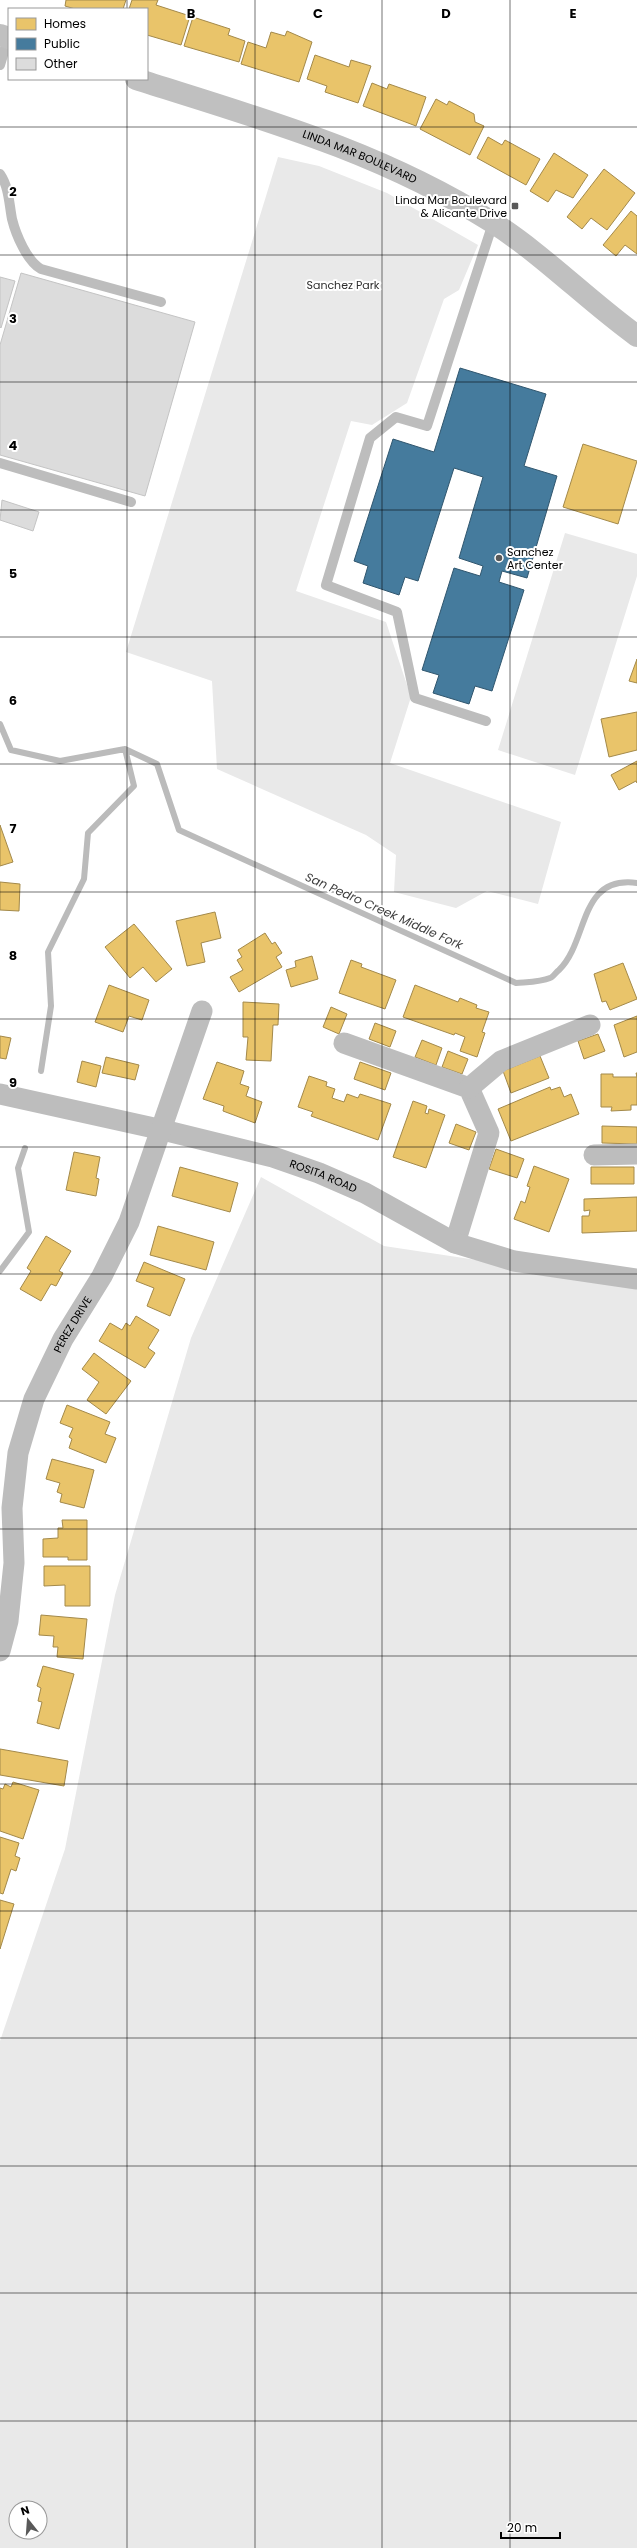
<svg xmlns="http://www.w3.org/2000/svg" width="637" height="2548" viewBox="0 0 637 2548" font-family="Poppins,sans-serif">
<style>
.green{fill:#e9e9e9;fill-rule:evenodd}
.homes{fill:#e9c46a;stroke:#a3894a}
.public{fill:#457b9d;stroke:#30566e}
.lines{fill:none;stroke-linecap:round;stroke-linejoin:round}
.stream{stroke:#bbb;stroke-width:6}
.building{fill:#dcdcdc;stroke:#c4c4c4}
.lane{stroke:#bdbdbd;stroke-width:10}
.street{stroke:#bdbdbd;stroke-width:21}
.secondary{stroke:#c0c0c0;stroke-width:22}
.grid{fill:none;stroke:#000;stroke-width:1;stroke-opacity:0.55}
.poi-dot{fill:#595959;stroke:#fff;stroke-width:1.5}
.labels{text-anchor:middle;stroke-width:4;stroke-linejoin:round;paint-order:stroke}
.street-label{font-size:11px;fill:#000;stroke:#fff}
.poi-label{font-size:11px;fill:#000;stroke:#fff;text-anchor:end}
.park-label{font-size:11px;fill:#2e2e2e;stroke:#fff}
.water-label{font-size:12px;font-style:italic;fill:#3f3f3f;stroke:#fff}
.grid-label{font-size:13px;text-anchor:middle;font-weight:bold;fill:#000;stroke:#fff;stroke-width:4;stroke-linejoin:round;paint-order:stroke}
</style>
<rect width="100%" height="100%" fill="#fff"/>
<!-- green -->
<path class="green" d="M278,157L319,166L387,193L478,245L459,290L444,299L407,403L372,425L351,421L296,591L386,622L411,697L390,763L561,822L538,904L487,891L456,908L394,892L396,855L366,835L217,769L212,681L126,652Z
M565,533L637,554V576L575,775L498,750Z
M261,1177L384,1246L637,1284V2548H0V2041L65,1849L115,1595L191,1338ZM16,2508H40V2532H16Z"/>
<!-- homes -->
<path class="homes" d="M66,0H126L123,9H75L65,6Z
M132,0H158L156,5L190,16L181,45L147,35V9H129Z
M193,17L230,29L228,35L245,41L239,62L184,46Z
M287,31L312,42L299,82L241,64L248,42L266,48L271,32L285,36Z
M315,55L349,67L351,60L371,66L358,103L325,92L327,86L307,79Z
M372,83L387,89L389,84L426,97L416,126L363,106Z
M436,99L447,105L449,101L474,114L475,122L484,126L470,155L420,129Z
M488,137L502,145L505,140L540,159L526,185L477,158Z
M554,153L588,175L573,198L556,190L548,202L530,191Z
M604,169L635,193L607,230L591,218L582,229L567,217Z
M631,211L637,216V254L625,245L616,256L603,245Z
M583,444L637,461L618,524L563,507Z
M637,659V683L629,681Z
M637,712V750L609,757L601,719Z
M637,761V783L636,781L619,790L611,775Z
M0,825L13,862L0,866Z
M0,882L20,884L19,911L0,910Z
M215,912L221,938L201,943L205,962L187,966L176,921Z
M134,924L172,969L156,982L143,967L130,978L105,947Z
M265,933L272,944L275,942L282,953L276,957L282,967L239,992L230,977L243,970L237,960L242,957L238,950Z
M312,956L318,979L291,987L286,970L296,967L295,961Z
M351,960L362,964L361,967L396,980L385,1009L339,993Z
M623,963L637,999L610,1010L606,1001L602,1002L594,974Z
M109,985L149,1000L142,1020L129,1016L123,1032L95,1022Z
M415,985L458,1002L460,998L477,1005L476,1008L489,1012L482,1032L485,1033L477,1057L460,1051L465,1037L455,1033L454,1035L403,1017Z
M243,1002L279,1004L278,1025H273L271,1061L246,1060L248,1037H243Z
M331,1007L347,1014L339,1034L323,1027Z
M637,1016V1052L624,1057L614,1025Z
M375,1023L396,1031L390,1047L369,1039Z
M598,1034L605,1051L584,1059L578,1041Z
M0,1036L11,1038L6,1059L0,1058Z
M422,1040L442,1048L436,1065L415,1057Z
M448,1051L468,1059L462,1074L442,1067Z
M540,1056L549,1078L511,1093L503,1071Z
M106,1057L139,1065L135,1080L102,1073Z
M82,1061L101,1066L96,1087L77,1082Z
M217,1062L244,1071L240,1084L249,1087L246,1096L262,1102L255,1123L223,1111L224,1106L203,1099Z
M360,1062L391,1073L385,1090L354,1079Z
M636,1073H637V1105H631V1110L611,1111L612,1107H601V1074H613V1077H637Z
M309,1076L327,1082L326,1086L335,1089L332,1098L344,1102L347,1094L358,1098L360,1094L391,1104L378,1140L311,1116L313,1112L298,1107Z
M550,1087L551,1090L560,1087L564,1097L571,1094L579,1114L511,1141L498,1109Z
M413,1101L427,1106L425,1113L428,1114L429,1109L445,1115L426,1168L393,1157Z
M456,1124L476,1132L469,1150L449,1143Z
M602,1126L637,1127V1144L602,1143Z
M496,1149L524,1159L517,1178L489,1169Z
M74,1152L100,1157L96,1178L99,1179L96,1196L66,1190Z
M534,1166L569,1179L549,1232L514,1219L521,1201L525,1203L530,1187L527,1186Z
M180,1167L238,1183L230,1212L172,1196Z
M591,1167H634V1184H591Z
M637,1197V1231L582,1233V1216H589L590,1210L584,1211V1199Z
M158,1226L214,1242L206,1270L150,1255Z
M46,1236L71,1251L59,1271L63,1273L56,1286L51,1284L41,1301L20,1289L31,1271L27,1268Z
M144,1262L185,1279L170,1316L147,1306L154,1288L136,1281Z
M136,1316L159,1330L148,1348L155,1353L145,1368L99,1341L110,1323L122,1330L126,1323L130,1326Z
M94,1353L131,1381L106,1414L87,1400L99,1382L82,1369Z
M67,1405L110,1422L105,1434L116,1438L106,1463L69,1448L72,1439L69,1437L73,1428L60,1423Z
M52,1459L94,1470L84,1508L60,1502L62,1494L57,1492L60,1483L46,1479Z
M62,1520H87V1560H68V1557H43V1539L58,1538V1528H63Z
M44,1566H90V1606H65V1585L44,1586Z
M41,1615L87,1619L83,1659L57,1657L58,1647H53L54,1636L39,1635Z
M43,1666L74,1674L59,1729L37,1723L42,1702L38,1701L41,1688L37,1686Z
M0,1749L68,1761L64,1786L0,1775Z
M13,1782L39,1790L23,1839L0,1831V1788L3,1789L5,1784L11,1787Z
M0,1837L19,1843L15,1856L20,1858L16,1871L11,1869L3,1894L0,1893Z
M0,1900L14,1904L0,1949Z"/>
<!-- public -->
<path class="public" d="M460,368L546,394L524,466L557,476L527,578L502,571L499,582L524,590L492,691L475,686L469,704L433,693L439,675L422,670L454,568L480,576L483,566L459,558L483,477L454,468L418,581L405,577L399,595L363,583L368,566L354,561L393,439L434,452Z"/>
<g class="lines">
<!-- stream -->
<path class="stream" d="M0,724L11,750L60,761L125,749
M125,749L157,764L179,830L516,983C527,982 541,982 550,978C553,977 556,972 559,970C589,941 578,875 637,883
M41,1071L51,1006L48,952L84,879L88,833L134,786L125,749
M0,1271L29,1232L18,1168L25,1148"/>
</g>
<!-- building -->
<path class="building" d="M21,273L195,322L145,496L0,455V345Z
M0,277L15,281L1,328L0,327Z
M2,500L39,512L33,531L0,520Z"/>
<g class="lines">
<!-- lane -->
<path class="lane" d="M0,65L8,38
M0,174C9,187 9,203 12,219C16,235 27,261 41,269L161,302
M0,463L131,502
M486,721L415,698L397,612L326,585L370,438L396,417L427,426L493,223"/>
<!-- street -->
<g class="street">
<path d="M344,1043L469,1088L489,1133L455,1243"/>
<path d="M469,1088L501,1061L590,1025"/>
<path id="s1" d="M0,1094L163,1130L273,1157L319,1173L365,1193L455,1243L514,1261L637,1279"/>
<path d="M594,1155L637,1154"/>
<path id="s2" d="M0,1651L8,1621L14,1563L12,1508L18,1453L34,1399L63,1339L102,1276L129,1222L202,1011"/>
</g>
<!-- secondary -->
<g class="secondary">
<path d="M0,35L9,38"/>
<path id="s3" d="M136,79C262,119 379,151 492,222C544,255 587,300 637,336"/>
</g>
</g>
<!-- grid -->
<path class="grid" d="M127,0V9M255,0V2548M382,0V2548M510,0V2548M127,79V2548M0,127H637M0,255H637M0,382H637M0,510H637M0,637H637M0,764H637M0,892H637M0,1019H637M0,1147H637M0,1274H637M0,1401H637M0,1529H637M0,1656H637M0,1784H637M0,1911H637M0,2038H637M0,2166H637M0,2293H637M0,2421H637"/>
<!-- markers -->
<g class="poi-dot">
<rect x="511" y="202" width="8" height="8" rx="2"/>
<circle cx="499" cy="558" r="4"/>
</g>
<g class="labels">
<!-- street labels -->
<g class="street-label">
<text dy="4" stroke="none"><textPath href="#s3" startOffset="237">LINDA MAR BOULEVARD</textPath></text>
<text dy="4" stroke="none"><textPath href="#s1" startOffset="334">ROSITA ROAD</textPath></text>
<text dy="4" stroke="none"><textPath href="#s2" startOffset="340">PEREZ DRIVE</textPath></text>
</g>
<!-- poi labels -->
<g class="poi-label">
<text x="507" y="204">Linda Mar Boulevard<tspan x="507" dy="13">&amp; Alicante Drive</tspan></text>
<text x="507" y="556" text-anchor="start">Sanchez<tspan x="507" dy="13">Art Center</tspan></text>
</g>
<!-- park labels -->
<g class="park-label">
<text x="343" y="289">Sanchez Park</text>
</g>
<!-- water labels -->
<g class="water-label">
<text transform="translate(384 911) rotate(24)" y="4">San Pedro Creek Middle Fork</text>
</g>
</g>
<g class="grid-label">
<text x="191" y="18">B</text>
<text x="318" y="18">C</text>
<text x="446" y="18">D</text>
<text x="573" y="18">E</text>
<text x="13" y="196">2</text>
<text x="13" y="323">3</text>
<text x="13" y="450">4</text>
<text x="13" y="578">5</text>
<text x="13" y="705">6</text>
<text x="13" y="833">7</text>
<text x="13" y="960">8</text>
<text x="13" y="1087">9</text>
</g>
<!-- legend -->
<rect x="8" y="8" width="140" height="72" fill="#ffffff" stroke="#999999"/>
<rect x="16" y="18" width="20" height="12" fill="#e9c46a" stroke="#999999"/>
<text x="44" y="28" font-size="12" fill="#000000">Homes</text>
<rect x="16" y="38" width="20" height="12" fill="#457b9d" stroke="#999999"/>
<text x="44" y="48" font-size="12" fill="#000000">Public</text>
<rect x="16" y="58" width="20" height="12" fill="#dcdcdc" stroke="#999999"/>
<text x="44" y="68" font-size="12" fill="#000000">Other</text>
<!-- north arrow -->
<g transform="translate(28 2520) rotate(343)"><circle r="19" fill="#ffffff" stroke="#999999"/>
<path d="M0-3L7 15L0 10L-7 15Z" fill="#595959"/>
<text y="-6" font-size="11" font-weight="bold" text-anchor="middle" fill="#000000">N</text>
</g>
<!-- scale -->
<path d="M501 2532v6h59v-6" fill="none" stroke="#000000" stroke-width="2"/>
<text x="507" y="2532" font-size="12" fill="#000000" stroke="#ffffff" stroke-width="3" paint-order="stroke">20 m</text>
</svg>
